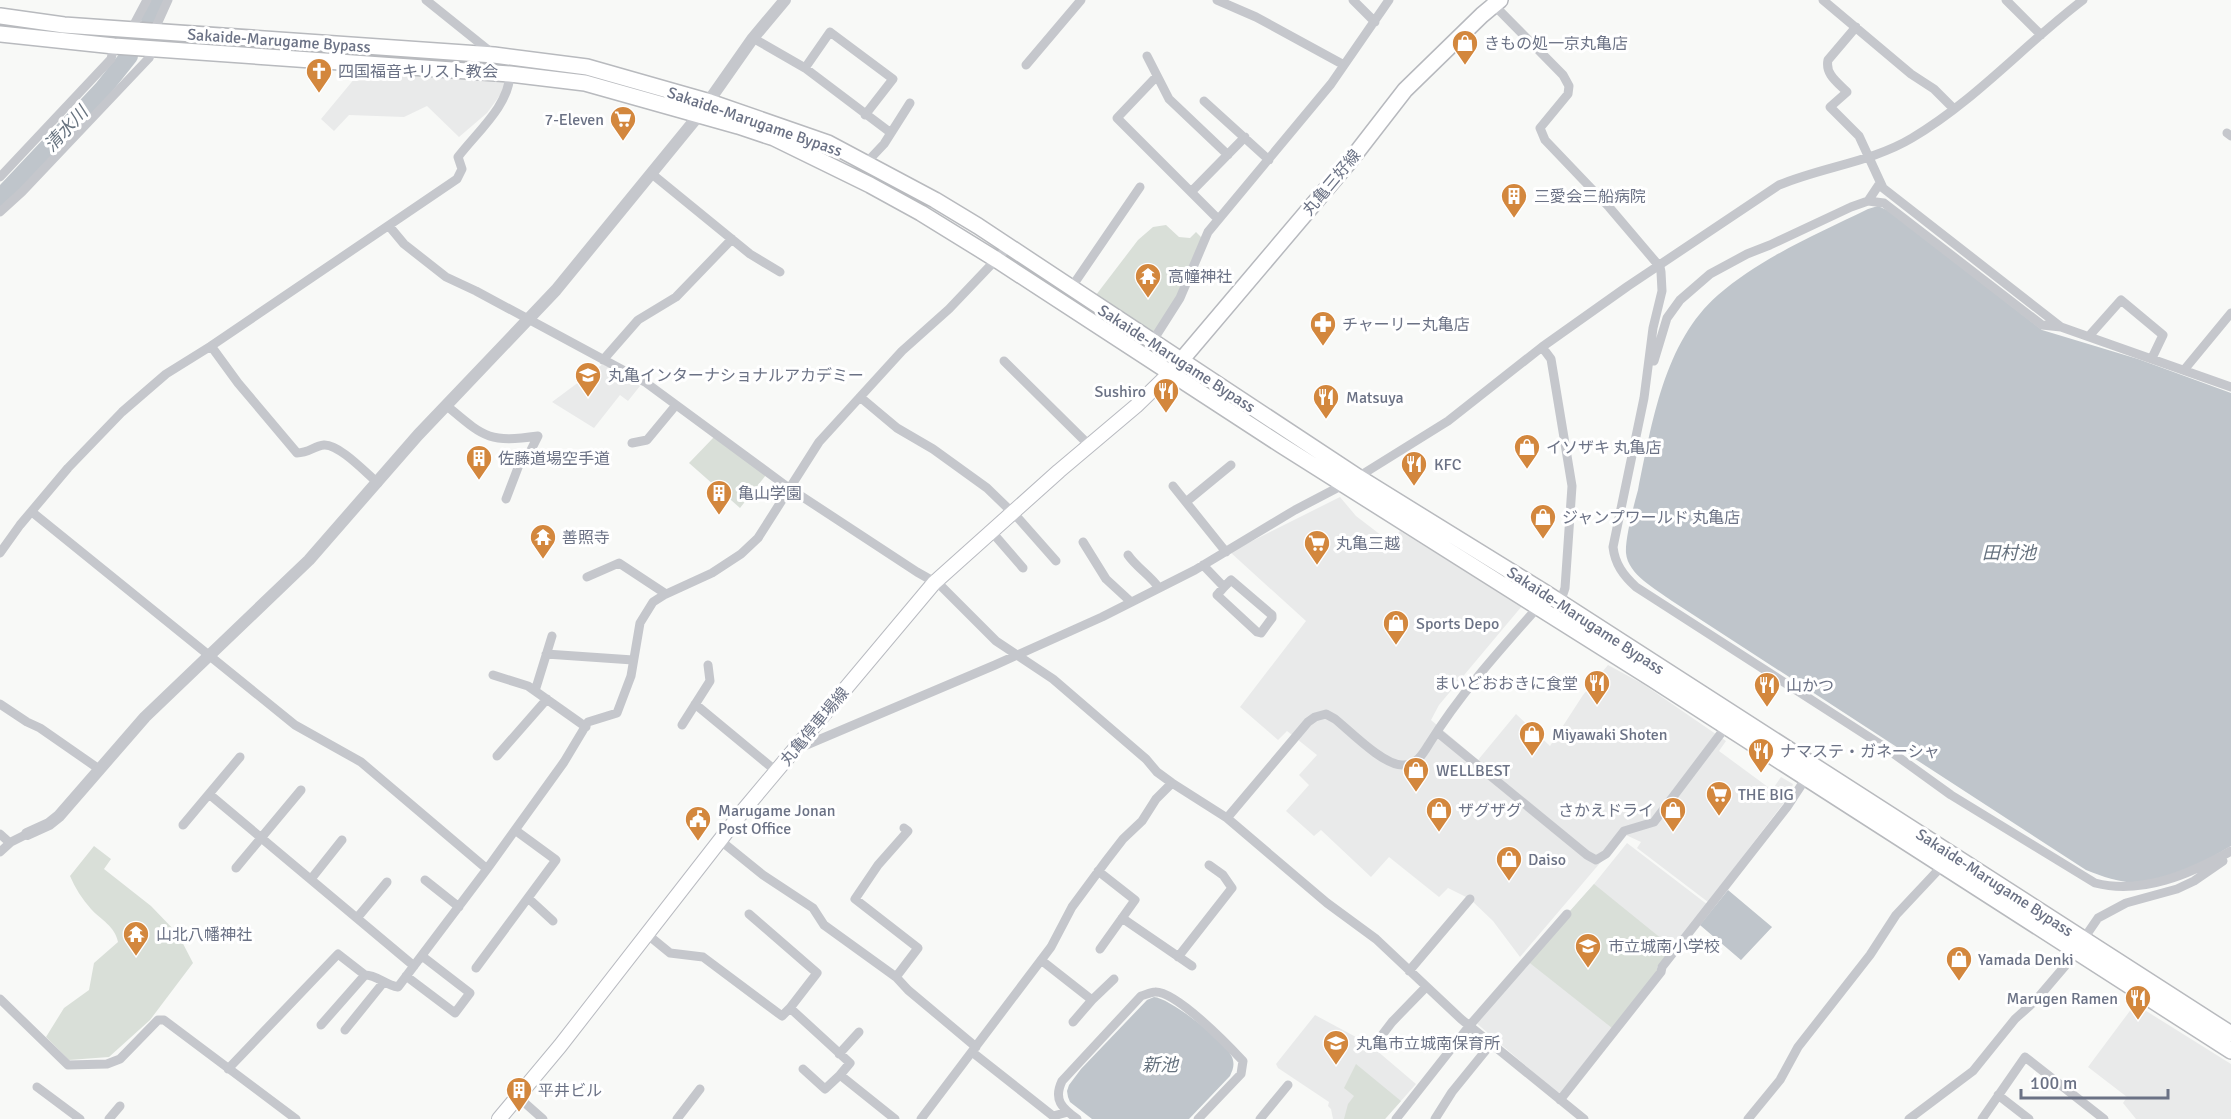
<svg xmlns="http://www.w3.org/2000/svg" width="2231" height="1119" viewBox="0 0 2231 1119" font-family="Signika,'Noto Sans JP',sans-serif">
<style>
.built{fill:#e9eaea}
.green{fill:#d9dfd8}
.water{fill:#bfc5cb}
.lines{fill:none;stroke-linecap:round;stroke-linejoin:round}
.river{stroke:#bfc5cb;stroke-width:18}
.secondary-casing{stroke:#b8bac0;stroke-width:16}
.primary-casing{stroke:#b7b9be;stroke-width:18}
.trunk-casing{stroke:#b8babe;stroke-width:18}
.minor{stroke:#c5c7cc;stroke-width:9}
.tertiary{stroke:#c5c7cc;stroke-width:12}
.secondary{stroke:#fff;stroke-width:14}
.primary{stroke:#fff;stroke-width:15}
.trunk{stroke:#fff;stroke-width:15}
.labels{text-anchor:middle;stroke-width:6;stroke-linejoin:round;paint-order:stroke}
.street-label{font-size:16px;fill:#6b7285;stroke:#fff}
.poi-label{font-size:16px;fill:#6b7285;stroke:#fff;text-anchor:start}
.water-label{font-size:18px;font-style:italic;fill:#67737f;stroke:#fff}
</style>
<rect width="100%" height="100%" fill="#f8f9f7"/>
<!-- built -->
<path class="built" d="M360,72L506,82V87L487,113L459,137L427,106L404,117L349,115L334,131L321,119Z
M603,364L640,386L628,401L620,395L594,428L552,402Z
M1340,497L1356,516L1390,542L1400,531L1522,606L1439,705L1431,720L1478,760L1516,714L1550,746L1583,695L1608,665L1643,684L1726,741L1719,751L1772,790L1781,777L1793,784L1789,796L1708,902L1637,848L1641,842L1626,835L1623,836L1520,957L1493,921L1470,899L1448,888L1439,897L1389,857L1371,877L1321,830L1314,836L1286,811L1309,785L1299,775L1317,755L1287,731L1278,740L1240,707L1306,621L1230,552Z
M1627,843L1708,905L1772,927L1741,960L1700,925L1673,948L1657,967L1658,971L1560,1093L1556,1092L1474,1021L1594,884Z
M2135,1004L2231,1064V1119H2136L2123,1103L2127,1097L2088,1067Z
M1315,1015L1369,1044L1416,1084L1385,1119H1333L1331,1109L1328,1106L1329,1102L1278,1068L1276,1064Z"/>
<!-- green -->
<path class="green" d="M1166,225L1179,237L1190,238L1196,232L1202,238L1178,295L1154,332L1096,295L1138,240L1153,227Z
M714,437L766,475L740,508L689,463Z
M94,846L111,859L104,869L151,906L178,934L193,963L150,1020L109,1057L69,1060L46,1037L64,1008L89,990L94,963L118,942C115,926 101,920 91,909C82,899 75,888 70,876Z
M1594,884L1673,948L1657,967L1658,971L1612,1028L1526,960Z
M1356,1064L1401,1101L1385,1119H1344L1348,1104L1354,1096L1344,1088Z"/>
<!-- water -->
<path class="water" d="M1878,206L1889,211L2042,330L2138,359L2231,393V846C2205,861 2167,885 2136,883C2119,882 2103,877 2086,870L1672,601C1656,589 1628,575 1626,553C1625,539 1634,504 1638,490C1652,423 1664,342 1718,295C1762,257 1817,234 1868,209Z
M1728,890L1772,927L1741,960L1700,925Z
M1154,997C1170,998 1226,1042 1232,1057C1235,1065 1233,1069 1230,1076L1189,1119H1092L1070,1102L1068,1097L1067,1091L1069,1085L1081,1069L1147,1000Z"/>
<g class="lines">
<!-- river -->
<path class="river" d="M150,19L160,0
M0,198L102,90L129,56"/>
<!-- secondary casing -->
<g class="secondary-casing">
<path id="secondary" d="M499,1119L560,1046L742,812L934,583L1059,471L1136,406L1171,372"/>
</g>
<!-- primary casing -->
<g class="primary-casing">
<path id="primary" d="M1173,370L1350,161L1405,90L1482,15L1500,0"/>
</g>
<!-- trunk casing -->
<g class="trunk-casing">
<path id="trunk" d="M0,16L64,25L494,55L587,67L710,102L828,143L935,200L978,226L1358,477L1544,592L2231,1034
M0,34L114,46L510,74L585,83L738,126L774,138L870,185L921,213L997,260L1281,445L1652,679L2231,1051"/>
</g>
<!-- minor -->
<path class="minor" d="M426,0L492,53
M1217,0L1256,17L1344,65
M1353,0L1375,22
M1823,0L1911,74L1934,89L1954,109
M2006,0L2041,35
M1491,2L1563,75L1569,86L1568,94L1540,128L1545,140L1609,207L1660,267L1661,272L1662,291L1653,328L1644,398L1613,547C1615,564 1623,575 1636,587L1883,746L1951,795L2095,883C2142,895 2190,874 2231,851
M1856,27L1828,60C1825,74 1837,82 1847,92L1830,107L1859,136L1883,188L2061,327L2231,387
M131,30L147,0
M154,31L168,0
M753,38L805,68L891,133
M1147,56L1169,99L1228,155
M1026,65L1081,0
M805,68L830,32L893,79L865,115
M1157,76L1117,118L1218,219
M1204,101L1269,160
M2227,133L2231,136
M867,162L884,144L910,103
M652,174L750,254L780,272
M0,177L111,59L114,46
M1191,192L1245,137
M1868,201L1884,203L2042,325L2061,327
M0,212L22,192L149,58L153,48
M389,226L404,244L446,277L476,291L645,382L789,488L917,572L940,585L996,641L1053,679L1146,759L1157,772L1172,783L1227,818L1327,903L1376,939L1461,1019L1584,1119
M1071,288L1140,187
M2089,336L2121,300L2163,335L2152,358
M1152,342L1180,298L1208,232L1331,84L1389,0
M211,346L238,383L297,453C309,453 314,446 324,445C339,444 366,473 378,483
M1542,347L1551,359L1572,486L1565,588L1560,603
M603,360L638,320L676,297L732,239
M1004,361L1090,446
M1654,361L1667,318L1680,300L1710,274L1747,254L1770,245L1851,207L1868,201L1880,183
M2184,370L2231,313
M860,397L897,428L933,449L987,488L1018,518L1056,561
M447,406C484,437 488,443 538,436L528,456L519,465L506,499
M632,443L647,440L676,405
M1173,486L1226,552
M1186,502L1231,465
M32,512L295,725L361,762L487,869
M991,531L1023,568
M1083,542L1106,579L1131,602
M0,553L20,525L68,468L122,412L166,374L211,346L457,179L462,169L458,157C476,133 509,106 510,74
M1128,555C1137,568 1150,575 1159,588
M1203,565L1224,587L1217,595L1257,632L1261,633L1272,618V615L1231,580L1224,587
M587,577L619,563L666,594
M546,654L633,660
M493,675L528,686L586,727
M535,691L552,636
M0,704L27,722L40,728L99,769
M695,704L776,771
M682,725L710,681L708,665
M1437,732L1587,855L1596,860L1606,854L1624,831L1654,822L1728,724
M797,749L995,665L1102,617L1195,570L1295,510L1358,477L1448,421L1542,347L1628,286L1779,185C1822,167 1872,162 1912,138C1976,100 2025,44 2083,0
M497,756L547,699
M209,794L414,966
M1227,818L1308,722L1315,717L1326,714L1335,719C1350,731 1383,765 1402,765C1416,766 1423,754 1429,744C1460,694 1499,651 1538,607
M183,825L240,757
M0,834L10,843
M721,841L763,875L813,908L824,925L896,977L908,990L976,1047
M0,852L11,842L27,834
M236,868L301,790
M1098,871L1135,900L1100,949
M311,879L342,840
M425,880L459,907
M528,898L553,921
M749,914L817,973L790,1008L850,1063L840,1075L895,1119
M357,918L387,882
M1122,918L1192,966
M648,935L670,953L703,957L782,1016L790,1008
M1178,957L1232,888L1223,875L1209,865
M1041,960L1092,1000L1114,979
M476,968L556,860L515,830
M1409,971L1470,899
M365,975C377,975 385,985 398,987L487,869L564,762L588,722L617,713L631,676L640,623L653,602L664,595L712,573L741,554L758,538L819,442L902,351L949,309L1009,246
M406,976L455,1013L470,993L422,956
M896,977L918,948L855,899L878,865L908,831L904,828
M0,999L68,1065L107,1064L120,1059L158,1020H164L296,1119
M1073,1022L1092,1000
M345,1030L383,983
M1373,1047L1392,1022L1426,987
M972,1052L1053,1116L1068,1112
M839,1054L859,1032
M228,1069L338,954L365,975L321,1025
M803,1069L825,1089L840,1075
M37,1087L80,1119
M1998,1095L2029,1119
M517,1096L543,1119
M1560,1100L1661,972L1662,967L1787,807L1806,778
M109,1119L120,1106
M677,1119L700,1089
M921,1119L1051,947L1072,907L1106,861L1123,839L1142,821L1156,799L1172,783
M1077,1119C1062,1108 1053,1100 1062,1081L1141,996C1145,995 1151,992 1155,992C1176,991 1228,1045 1243,1061L1241,1074L1198,1119
M1260,1119L1288,1085
M1396,1119L1470,1025L1567,914
M1435,1119L1452,1092L1491,1044
M1748,1119L1780,1080L1798,1047L1870,955L1896,915L1942,866
M1909,1119L1973,1071L2015,1019L2036,1000L2065,966L2098,918L2126,903L2177,889L2194,881L2223,861
M1982,1119L2025,1057L2104,1119"/>
<!-- tertiary -->
<path class="tertiary" d="M27,834L49,824L59,816L145,717L309,560L418,435L556,290L699,115L753,38L785,0"/>
<!-- secondary -->
<use href="#secondary" class="secondary"/>
<!-- primary -->
<use href="#primary" class="primary"/>
<!-- trunk -->
<use href="#trunk" class="trunk"/>
</g>
<!-- icons -->
<defs>
<g id="shop-pin" transform="scale(1.35)"><path d="M0 17L-7.5 6A9.5 9.5 0 1 1 7.5 6Z" fill="#d3873d" stroke="#fff"/><path d="M-5-2.5h2.3a2.7 3.5 0 0 1 5.4 0H5L5.5 6h-11ZM-1.5-2.5h3a1.5 2.3 0 0 0-3 0Z" fill="#fff"/></g>
<g id="church-pin" transform="scale(1.35)"><path d="M0 17L-7.5 6A9.5 9.5 0 1 1 7.5 6Z" fill="#d3873d" stroke="#fff"/><path d="M-1.2-6h2.4v3.5h3.3v2.4h-3.3V6h-2.4V-.1h-3.3v-2.4h3.3Z" fill="#fff"/></g>
<g id="supermarket-pin" transform="scale(1.35)"><path d="M0 17L-7.5 6A9.5 9.5 0 1 1 7.5 6Z" fill="#d3873d" stroke="#fff"/><path d="M-6-5.5h2.5l.6 2H6L4.5 2H-2.5L-4.4-4H-6ZM-1.5 3.2a1.3 1.3 0 1 0 .1 0ZM3 3.2a1.3 1.3 0 1 0 .1 0Z" fill="#fff"/></g>
<g id="building-pin" transform="scale(1.35)"><path d="M0 17L-7.5 6A9.5 9.5 0 1 1 7.5 6Z" fill="#d3873d" stroke="#fff"/><path d="M-4-6H4V6H1V3H-1V6H-4ZM-2.5-4.3h1.7v1.8h-1.7ZM.8-4.3h1.7v1.8H.8ZM-2.5-1h1.7V.8h-1.7ZM.8-1h1.7V.8H.8Z" fill="#fff"/></g>
<g id="temple-pin" transform="scale(1.35)"><path d="M0 17L-7.5 6A9.5 9.5 0 1 1 7.5 6Z" fill="#d3873d" stroke="#fff"/><path d="M0-6L5-2H3V0L6.5 2.5H4V6H1.5V3h-3V6H-4V2.5H-6.5L-3 0V-2H-5Z" fill="#fff"/></g>
<g id="pharmacy-pin" transform="scale(1.35)"><path d="M0 17L-7.5 6A9.5 9.5 0 1 1 7.5 6Z" fill="#d3873d" stroke="#fff"/><path d="M-2-6h4v4h4v4h-4v4h-4v-4h-4v-4h4Z" fill="#fff"/></g>
<g id="school-pin" transform="scale(1.35)"><path d="M0 17L-7.5 6A9.5 9.5 0 1 1 7.5 6Z" fill="#d3873d" stroke="#fff"/><path d="M0-5L7-2L0 1L-7-2ZM-4 1L0 2.5L4 1V4Q0 6-4 4Z" fill="#fff"/></g>
<g id="restaurant-pin" transform="scale(1.35)"><path d="M0 17L-7.5 6A9.5 9.5 0 1 1 7.5 6Z" fill="#d3873d" stroke="#fff"/><path d="M-5-6h1v4h1v-4h1v4h1v-4h1v5L-1.5 .5V6h-2V.5L-5-1ZM5-6V6H3V1.5H1.5Q1.5-4 5-6Z" fill="#fff"/></g>
<g id="civic-pin" transform="scale(1.35)"><path d="M0 17L-7.5 6A9.5 9.5 0 1 1 7.5 6Z" fill="#d3873d" stroke="#fff"/><path d="M-.6-6.5H3V-4.5H.6V-3L4-1V1h2V6H-6V1h2V-1L-.6-3ZM-1.2 2.5V6h2.4V2.5Z" fill="#fff"/></g>
</defs>
<g fill-rule="evenodd">
<use href="#shop-pin" x="1465" y="43"/>
<use href="#church-pin" x="319" y="71"/>
<use href="#supermarket-pin" x="623" y="119"/>
<use href="#building-pin" x="1514" y="196"/>
<use href="#temple-pin" x="1148" y="276"/>
<use href="#pharmacy-pin" x="1323" y="324"/>
<use href="#school-pin" x="588" y="375"/>
<use href="#restaurant-pin" x="1166" y="391"/>
<use href="#restaurant-pin" x="1326" y="397"/>
<use href="#shop-pin" x="1527" y="447"/>
<use href="#building-pin" x="479" y="458"/>
<use href="#restaurant-pin" x="1414" y="464"/>
<use href="#building-pin" x="719" y="493"/>
<use href="#shop-pin" x="1543" y="517"/>
<use href="#temple-pin" x="543" y="537"/>
<use href="#supermarket-pin" x="1317" y="543"/>
<use href="#shop-pin" x="1396" y="623"/>
<use href="#restaurant-pin" x="1597" y="683"/>
<use href="#restaurant-pin" x="1767" y="685"/>
<use href="#shop-pin" x="1532" y="734"/>
<use href="#restaurant-pin" x="1761" y="751"/>
<use href="#shop-pin" x="1416" y="770"/>
<use href="#supermarket-pin" x="1719" y="794"/>
<use href="#shop-pin" x="1439" y="810"/>
<use href="#shop-pin" x="1673" y="810"/>
<use href="#civic-pin" x="698" y="819"/>
<use href="#shop-pin" x="1509" y="859"/>
<use href="#temple-pin" x="136" y="934"/>
<use href="#school-pin" x="1588" y="946"/>
<use href="#shop-pin" x="1959" y="959"/>
<use href="#restaurant-pin" x="2138" y="998"/>
<use href="#school-pin" x="1336" y="1043"/>
<use href="#building-pin" x="519" y="1090"/>
</g>
<g class="labels">
<!-- street labels -->
<g class="street-label">
<text transform="translate(279 40) rotate(4)" y="6">Sakaide-Marugame Bypass</text>
<text transform="translate(755 121) rotate(19)" y="6">Sakaide-Marugame Bypass</text>
<text transform="translate(1331 182) rotate(-50)" y="6">丸亀三好線</text>
<text transform="translate(1177 358) rotate(33)" y="6">Sakaide-Marugame Bypass</text>
<text transform="translate(1586 620) rotate(33)" y="6">Sakaide-Marugame Bypass</text>
<text transform="translate(814 726) rotate(-50)" y="6">丸亀停車場線</text>
<text transform="translate(1995 882) rotate(33)" y="6">Sakaide-Marugame Bypass</text>
</g>
<!-- poi labels -->
<g class="poi-label">
<text x="1484" y="49">きもの処一京丸亀店</text>
<text x="338" y="77">四国福音キリスト教会</text>
<text x="604" y="125" text-anchor="end">7-Eleven</text>
<text x="1534" y="202">三愛会三船病院</text>
<text x="1168" y="282">高幢神社</text>
<text x="1342" y="330">チャーリー丸亀店</text>
<text x="608" y="381">丸亀インターナショナルアカデミー</text>
<text x="1146" y="397" text-anchor="end">Sushiro</text>
<text x="1346" y="403">Matsuya</text>
<text x="1546" y="453">イソザキ 丸亀店</text>
<text x="498" y="464">佐藤道場空手道</text>
<text x="1434" y="470">KFC</text>
<text x="738" y="499">亀山学園</text>
<text x="1562" y="523">ジャンプワールド 丸亀店</text>
<text x="562" y="543">善照寺</text>
<text x="1336" y="549">丸亀三越</text>
<text x="1416" y="629">Sports Depo</text>
<text x="1578" y="689" text-anchor="end">まいどおおきに食堂</text>
<text x="1786" y="691">山かつ</text>
<text x="1552" y="740">Miyawaki Shoten</text>
<text x="1780" y="757">ナマステ・ガネーシャ</text>
<text x="1436" y="776">WELLBEST</text>
<text x="1738" y="800">THE BIG</text>
<text x="718" y="816">Marugame Jonan<tspan x="718" dy="18">Post Office</tspan></text>
<text x="1458" y="816">ザグザグ</text>
<text x="1654" y="816" text-anchor="end">さかえドライ</text>
<text x="1528" y="865">Daiso</text>
<text x="156" y="940">山北八幡神社</text>
<text x="1608" y="952">市立城南小学校</text>
<text x="1978" y="965">Yamada Denki</text>
<text x="2118" y="1004" text-anchor="end">Marugen Ramen</text>
<text x="1356" y="1049">丸亀市立城南保育所</text>
<text x="538" y="1096">平井ビル</text>
</g>
<!-- water labels -->
<g class="water-label">
<text transform="translate(66 129) rotate(-47)" y="6">清水川</text>
<text x="2009" y="559">田村池</text>
<text x="1160" y="1071">新池</text>
</g>
</g>
<!-- scale -->
<path d="M2021 1089v9h147v-9" fill="none" stroke="#6b7285" stroke-width="3"/>
<text x="2030" y="1089" font-size="18" fill="#6b7285" stroke="#ffffff" stroke-width="4.5" paint-order="stroke">100 m</text>
</svg>
